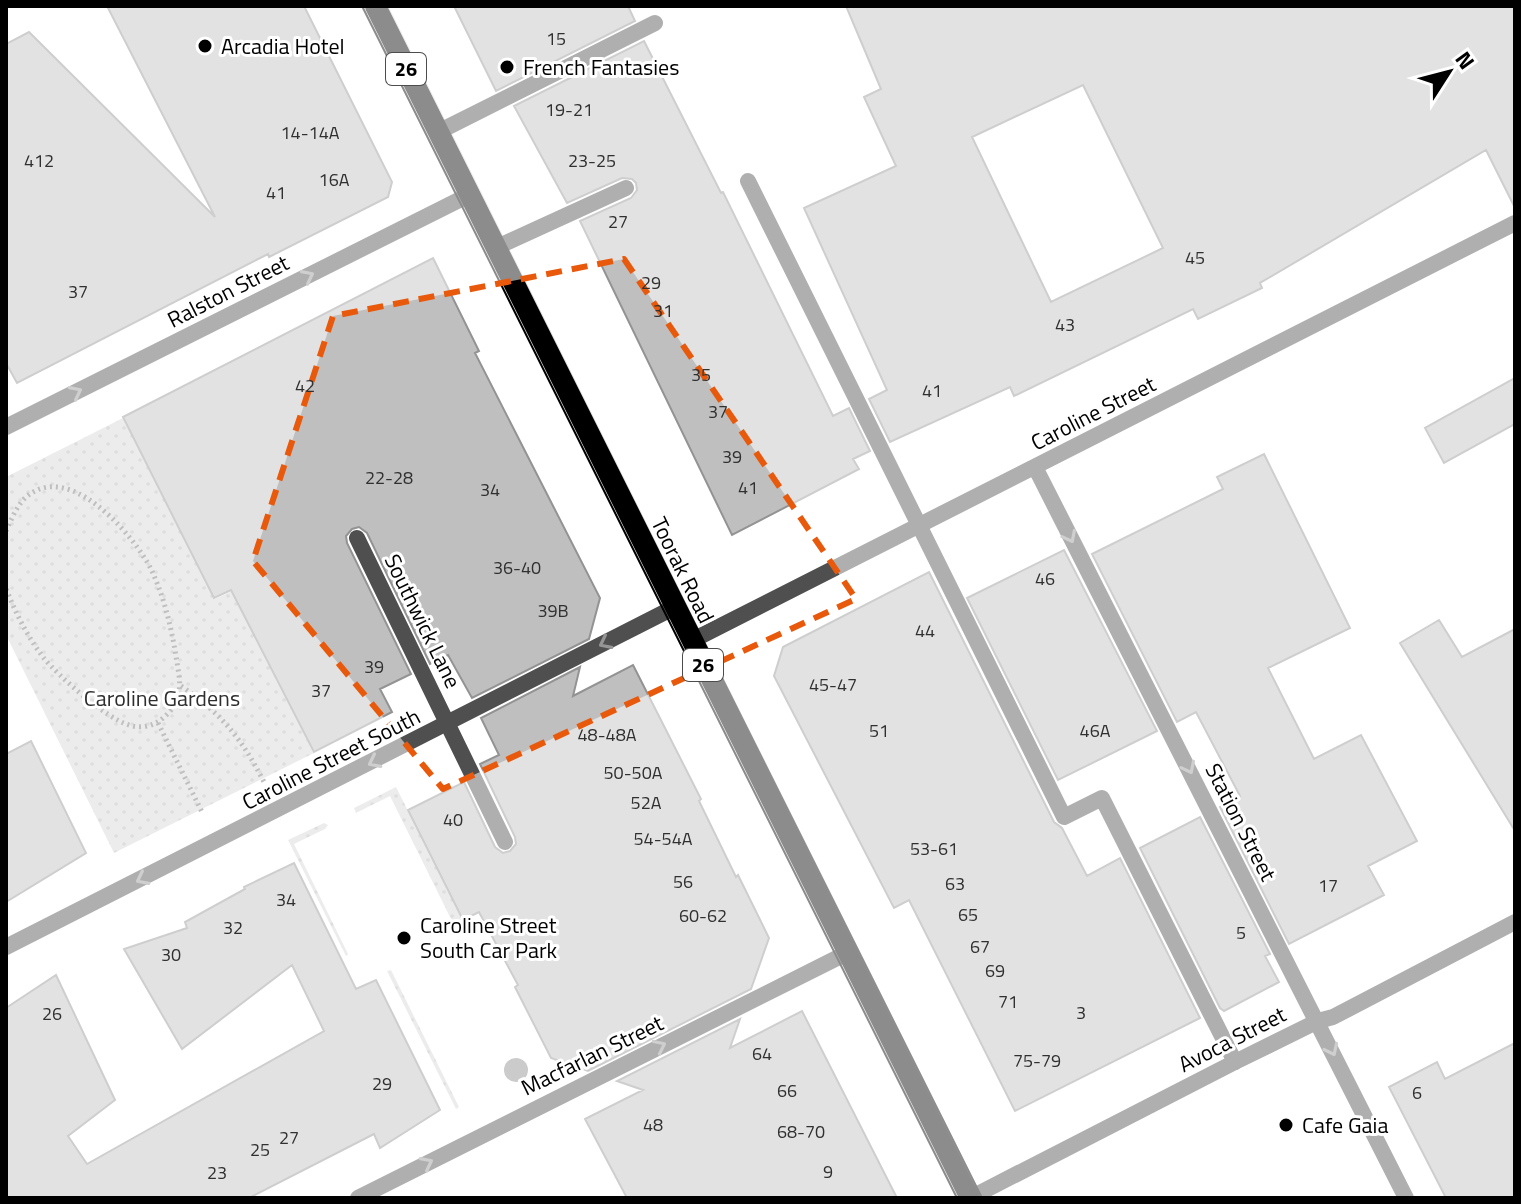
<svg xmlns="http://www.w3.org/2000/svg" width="1521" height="1204" viewBox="0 0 1521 1204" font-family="'Titillium Web',sans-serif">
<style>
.park{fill:url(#park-dots)}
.building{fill:#bfbfbf;stroke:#939393;stroke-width:2;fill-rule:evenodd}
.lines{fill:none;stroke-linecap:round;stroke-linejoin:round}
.primary-casing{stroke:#dbdbdb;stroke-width:24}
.path{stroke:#717171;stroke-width:5;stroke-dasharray:2 4;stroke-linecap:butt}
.lane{stroke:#4f4f4f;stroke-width:16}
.street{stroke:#4f4f4f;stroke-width:16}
.primary{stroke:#000;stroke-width:20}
.tram{stroke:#000;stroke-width:2}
.tree{fill:#8c8c8c}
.oneway{stroke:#959595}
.marked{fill:none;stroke:#e8590c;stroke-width:6;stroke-dasharray:16 10;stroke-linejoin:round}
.poi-dot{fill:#000;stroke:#fff;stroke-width:3}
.labels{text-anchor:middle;stroke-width:6;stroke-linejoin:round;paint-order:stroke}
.number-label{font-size:18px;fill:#303030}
.shield{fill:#fff;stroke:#4c4c4c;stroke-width:2}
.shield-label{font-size:20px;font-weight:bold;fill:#000}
.poi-label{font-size:22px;fill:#000;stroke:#fff;text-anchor:start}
.street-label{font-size:22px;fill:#000;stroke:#fff}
.park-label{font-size:22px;fill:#2d2d2d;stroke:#fff}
</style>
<defs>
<pattern id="park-dots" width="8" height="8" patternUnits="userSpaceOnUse" patternTransform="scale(2)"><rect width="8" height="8" fill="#d6d6d6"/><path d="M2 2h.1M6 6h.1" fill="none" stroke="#b6b6b6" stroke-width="1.8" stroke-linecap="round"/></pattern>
</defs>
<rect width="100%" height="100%" fill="#fff"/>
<!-- park -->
<path class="park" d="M123,418L215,599L232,591L314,753L114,853L6,635V477Z
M396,787L463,920L454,925L390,796L356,813L354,808Z
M324,823L328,825L325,829L294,844L348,954L346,956L288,840Z
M391,970L459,1107L456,1109L387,971Z"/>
<!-- building -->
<path class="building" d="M107,6H304L392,182L388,197L269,257L268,254L17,383L6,363V44L29,32L215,217Z
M454,6H628L635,21L496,91Z
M846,6H1515V208L1486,150L1260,283L1262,288L1198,319L1193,309L1014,396L1010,387L890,442L869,399L887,390L804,208L896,166L864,97L881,89ZM1083,85L1163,248L1051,302L972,137Z
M644,41L721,193L723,192L833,416L849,408L870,451L853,459L859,469L732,535L580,221L631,198L637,190L636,183L632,179L622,178L567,203L514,106Z
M433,258L479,351L475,353L600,598L589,639L472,698L448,655L430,664L367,533L359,527L352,529L346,536L347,543L411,674L380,689L392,712L314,752L231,590L214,598L123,417Z
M1515,378V424L1444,463L1425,428Z
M1264,454L1350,628L1268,668L1314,759L1361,735L1417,841L1368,866L1384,895L1289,944L1220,807L1240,796L1196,712L1177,722L1092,554L1223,489L1217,477Z
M1064,550L1157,731L1058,780L967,598Z
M929,572L1054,822L1062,828L1087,876L1120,858L1200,1018L1015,1111L909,900L894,908L774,676L783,647Z
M1439,620L1462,657L1515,629V831L1400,643Z
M633,665L701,799L699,801L736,877L738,875L769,938L751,989L588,1071L551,1058L515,987L518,985L479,912L463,920L408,810L464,782L495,847L503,853L510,851L516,844L515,837L480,764L499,755L481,718L580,667L573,696Z
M31,741L86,853L6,902V754Z
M1200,817L1270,954L1265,956L1279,982L1224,1011L1220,1008L1140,848Z
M294,863L356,989L376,980L440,1110L380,1148L374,1134L249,1198H6V1008L56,975L115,1100L68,1136L87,1164L324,1031L292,965L182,1049L124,949L187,928L185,922L245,889L244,887Z
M802,1011L897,1198H627L585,1119L643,1090L617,1081L740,1019L730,1048Z
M1515,1043V1198H1446L1389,1087L1437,1062L1445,1079Z"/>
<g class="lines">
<!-- primary casing -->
<g class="primary-casing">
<path id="primary" d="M375,6L970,1198"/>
</g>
<!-- path -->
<path class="path" d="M6,531C11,520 16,508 24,499C67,457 133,534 151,569C166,601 173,635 178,669C182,689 179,705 163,718C154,726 141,729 129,725C107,719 58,676 43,657C27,636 15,612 6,588
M181,686C222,714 242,739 264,782
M158,723L202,812"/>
<!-- lane -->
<path class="lane" d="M438,132L655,23
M748,181L1064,817L1102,798L1235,1062
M495,248L626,188
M357,538L505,842"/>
<!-- street -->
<path class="street" d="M6,427L469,195
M1035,467L1406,1198
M691,641L1515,223
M6,947L675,607
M358,1198L847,953
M970,1198L1235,1062L1318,1021L1333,1017L1515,922"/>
<!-- primary -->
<use href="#primary" class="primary"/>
<!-- tram -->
<path class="tram" d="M362,6L957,1198
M386,6L982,1198"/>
</g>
<!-- trees -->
<circle class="tree" cx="516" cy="1070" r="12"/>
<!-- one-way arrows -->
<defs><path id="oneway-chevron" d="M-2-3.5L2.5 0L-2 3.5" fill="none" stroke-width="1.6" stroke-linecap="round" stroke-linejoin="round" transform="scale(2)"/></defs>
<g class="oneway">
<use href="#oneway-chevron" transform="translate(308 276) rotate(-27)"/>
<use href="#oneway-chevron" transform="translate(76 392) rotate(-27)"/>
<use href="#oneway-chevron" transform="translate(1070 537) rotate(63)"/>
<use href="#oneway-chevron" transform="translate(605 643) rotate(153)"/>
<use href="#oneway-chevron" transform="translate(374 762) rotate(153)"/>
<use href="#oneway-chevron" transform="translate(1189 768) rotate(63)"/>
<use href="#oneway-chevron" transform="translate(142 879) rotate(153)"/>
<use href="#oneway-chevron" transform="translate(660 1046) rotate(-26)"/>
<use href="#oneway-chevron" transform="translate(1332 1050) rotate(64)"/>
<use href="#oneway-chevron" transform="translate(427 1163) rotate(-27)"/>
</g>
<!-- marked area -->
<path d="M0 0H1521V1204H0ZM624,259L856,599L443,789L253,561L333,316Z" fill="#fff" fill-opacity=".55" fill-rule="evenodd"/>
<path class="marked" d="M624,259L856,599L443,789L253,561L333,316Z"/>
<!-- markers -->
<g class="poi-dot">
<circle cx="205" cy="46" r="8"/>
<circle cx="507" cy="67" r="8"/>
<circle cx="404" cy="938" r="8"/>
<circle cx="1286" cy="1125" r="8"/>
</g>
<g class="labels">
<!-- number labels -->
<g class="number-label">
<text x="556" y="45">15</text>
<text x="569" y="116">19-21</text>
<text x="310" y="139">14-14A</text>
<text x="39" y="167">412</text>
<text x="592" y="167">23-25</text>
<text x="334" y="186">16A</text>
<text x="276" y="199">41</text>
<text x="618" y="228">27</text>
<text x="1195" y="264">45</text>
<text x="651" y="289">29</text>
<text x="78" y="298">37</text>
<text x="663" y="317">31</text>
<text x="1065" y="331">43</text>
<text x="701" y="381">35</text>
<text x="305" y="392">42</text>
<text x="932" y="397">41</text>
<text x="718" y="418">37</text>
<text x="732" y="463">39</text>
<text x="389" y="484">22-28</text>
<text x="748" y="494">41</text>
<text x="490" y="496">34</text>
<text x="517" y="574">36-40</text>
<text x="1045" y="585">46</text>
<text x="553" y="617">39B</text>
<text x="925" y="637">44</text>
<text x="374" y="673">39</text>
<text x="833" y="691">45-47</text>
<text x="321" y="697">37</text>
<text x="879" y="737">51</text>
<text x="1095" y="737">46A</text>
<text x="607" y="741">48-48A</text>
<text x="633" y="779">50-50A</text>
<text x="646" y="809">52A</text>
<text x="453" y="826">40</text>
<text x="663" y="845">54-54A</text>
<text x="934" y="855">53-61</text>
<text x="683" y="888">56</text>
<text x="955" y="890">63</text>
<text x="1328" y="892">17</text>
<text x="286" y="906">34</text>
<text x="968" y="921">65</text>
<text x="703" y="922">60-62</text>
<text x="233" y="934">32</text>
<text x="1241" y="939">5</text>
<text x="980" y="953">67</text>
<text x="171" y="961">30</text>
<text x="995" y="977">69</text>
<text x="1008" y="1008">71</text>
<text x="1081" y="1019">3</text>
<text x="52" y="1020">26</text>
<text x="762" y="1060">64</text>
<text x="1037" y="1067">75-79</text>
<text x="382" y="1090">29</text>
<text x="787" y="1097">66</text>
<text x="1417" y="1099">6</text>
<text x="653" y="1131">48</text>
<text x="801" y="1138">68-70</text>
<text x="289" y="1144">27</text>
<text x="260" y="1156">25</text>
<text x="828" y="1178">9</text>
<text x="217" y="1179">23</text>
</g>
<!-- shield labels -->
<g class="shield">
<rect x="386" y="53" width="40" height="32" rx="6"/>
<rect x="683" y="649" width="40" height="32" rx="6"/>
</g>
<g class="shield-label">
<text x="406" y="76">26</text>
<text x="703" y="672">26</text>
</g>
<!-- poi labels -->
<g class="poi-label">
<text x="221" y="54">Arcadia Hotel</text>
<text x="523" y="75">French Fantasies</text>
<text x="420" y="933">Caroline Street<tspan x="420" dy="25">South Car Park</tspan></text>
<text x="1302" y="1133">Cafe Gaia</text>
</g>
<!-- street labels -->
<g class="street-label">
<text transform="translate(228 291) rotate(-27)" y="8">Ralston Street</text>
<text transform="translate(1093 413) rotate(-27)" y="8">Caroline Street</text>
<text transform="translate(683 570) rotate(64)" y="8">Toorak Road</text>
<text transform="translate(423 621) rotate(64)" y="8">Southwick Lane</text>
<text transform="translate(331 759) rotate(-27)" y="8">Caroline Street South</text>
<text transform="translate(1241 822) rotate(63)" y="8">Station Street</text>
<text transform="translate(1232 1039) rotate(-27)" y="8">Avoca Street</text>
<text transform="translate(592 1055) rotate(-26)" y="8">Macfarlan Street</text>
</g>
<!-- park labels -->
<g class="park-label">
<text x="162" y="706">Caroline Gardens</text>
</g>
</g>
<!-- border -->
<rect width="1521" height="1204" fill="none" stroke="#000000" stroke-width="16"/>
<!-- north arrow -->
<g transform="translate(1449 72) rotate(54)" stroke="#ffffff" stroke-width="6" paint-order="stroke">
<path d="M0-6L14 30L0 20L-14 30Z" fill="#000000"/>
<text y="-12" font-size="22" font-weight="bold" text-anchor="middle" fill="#000000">N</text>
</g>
</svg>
